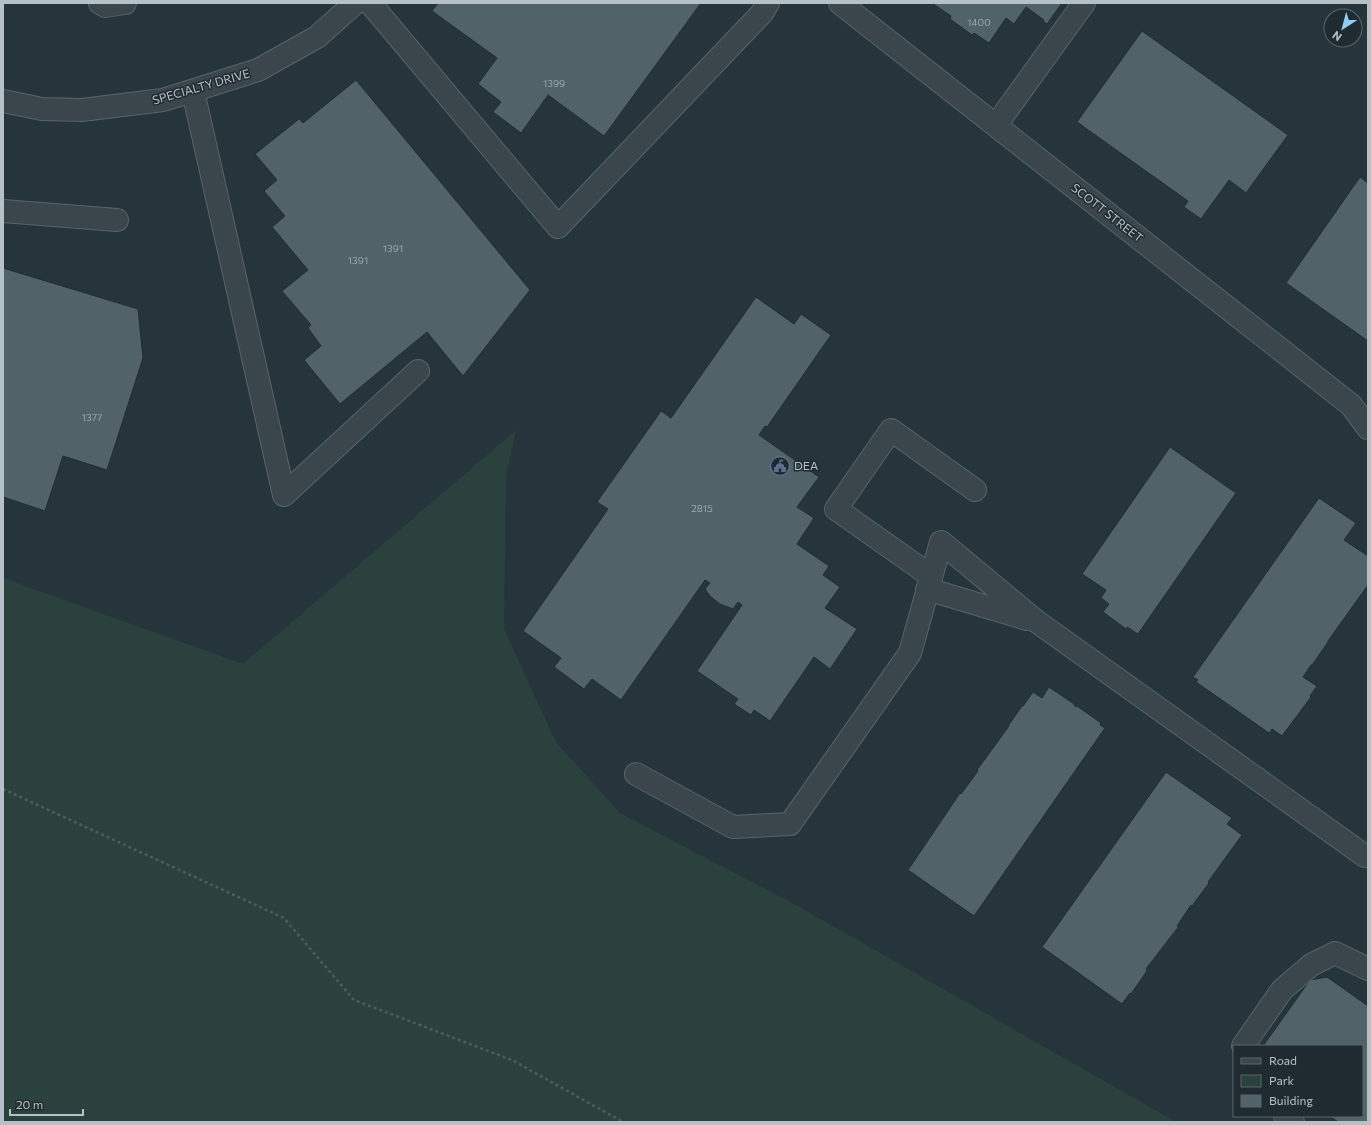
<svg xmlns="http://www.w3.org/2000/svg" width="1371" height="1125" viewBox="0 0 1371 1125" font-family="Commissioner,sans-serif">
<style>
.green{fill:#2b413d}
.building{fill:#516269;stroke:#212d33}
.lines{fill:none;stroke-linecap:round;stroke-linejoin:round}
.minor-casing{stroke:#58646a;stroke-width:24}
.path{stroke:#4a5e5b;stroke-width:2.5;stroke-dasharray:3 3;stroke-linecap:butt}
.minor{stroke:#3a464c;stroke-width:22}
.labels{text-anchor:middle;stroke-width:3;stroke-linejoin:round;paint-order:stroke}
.number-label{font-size:10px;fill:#9da9b0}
.street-label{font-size:12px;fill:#b6c1c7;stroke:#1f2b31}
.poi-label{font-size:12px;fill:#b6c1c7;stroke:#1f2b31;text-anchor:start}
</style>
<rect width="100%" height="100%" fill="#26343c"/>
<!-- green -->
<path class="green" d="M516,430L506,476L504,629L556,742L620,813L796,905L1176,1122H3V578L243,664Z"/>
<!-- building -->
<path class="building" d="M438,3H701L604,136L548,95L521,133L493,112L501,102L478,84L497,58L432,11Z
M932,3H1062L1047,24L1043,21L1044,20L1026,7L1014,24L1006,18L989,43L974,33L972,35L950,19L951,16Z
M1142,31L1288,135L1246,193L1229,180L1201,219L1184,207L1188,201L1077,122Z
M356,80L530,290L463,376L427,332L340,404L304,360L321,346L308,328L311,325L282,291L308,270L272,227L285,216L264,191L277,180L255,154L299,119L303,123Z
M1360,177L1368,183V341L1286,283Z
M3,268L138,309L143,358L107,470L63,456L45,511L3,497Z
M756,297L794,324L801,314L831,335L767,427L765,426L759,435L819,477L797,507L814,518L797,544L829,566L823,575L840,587L825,608L857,629L830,669L814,657L770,721L754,710L751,715L734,704L738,699L697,671L742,605L738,602L733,609L720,604L710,596L705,589L710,583L705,580L621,700L592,679L584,689L554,667L561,658L523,631L608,509L597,502L661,411L671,418Z
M1170,447L1236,493L1138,634L1127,627L1126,629L1103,612L1109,604L1101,598L1106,590L1082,574Z
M1319,498L1356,523L1344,540L1368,556V585L1328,641V642L1312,665H1311L1303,677L1317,686L1310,696L1311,697L1282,736L1272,729L1269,733L1196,682L1198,680L1193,677Z
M1049,687L1074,704V705L1076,707L1077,706L1101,723L1100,725L1105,728L974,916L908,870L960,793L961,794L978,771L977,770L1009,726H1008L1022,706H1023L1033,692L1042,698Z
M1166,772L1232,818L1227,824L1242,835L1208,882L1209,883L1192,906L1191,905L1177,926H1179L1146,969L1147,971L1131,994L1130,993L1122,1004L1042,947Z
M1327,977L1368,1006V1122H1338L1330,1116H1362V1046H1263L1310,980Z"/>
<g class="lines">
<!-- minor casing -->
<g class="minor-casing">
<path id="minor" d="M100,3L105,6L125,3
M370,3L558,227L762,13L768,3
M840,3L1351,405L1368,428
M193,91L284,495L418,371
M3,101L42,109L82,110L163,100L258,70L317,37L355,3
M996,125L1084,3
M3,211L117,220
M931,576L836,509L891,430L975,490
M927,589L1027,619
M636,774L733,827L790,824L910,653L941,542L1036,621L1365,856
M1243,1046L1282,990L1311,965L1335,953L1368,969
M1285,1116L1293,1122"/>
</g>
<!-- path -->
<path class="path" d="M3,789L284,918L354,1000L512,1060L623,1122"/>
<!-- minor -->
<use href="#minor" class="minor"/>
</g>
<!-- icons -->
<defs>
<g id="civic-ring" transform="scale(1)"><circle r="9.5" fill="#1f2b31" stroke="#5c6f8a" stroke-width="1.5"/><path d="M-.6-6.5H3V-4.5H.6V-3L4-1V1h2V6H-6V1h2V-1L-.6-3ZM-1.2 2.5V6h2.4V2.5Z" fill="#5c6f8a"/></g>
</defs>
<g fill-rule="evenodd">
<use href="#civic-ring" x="780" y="466"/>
</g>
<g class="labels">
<!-- number labels -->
<g class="number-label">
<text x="979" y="26">1400</text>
<text x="554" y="87">1399</text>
<text x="393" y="252">1391</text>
<text x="358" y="264">1391</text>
<text x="92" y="421">1377</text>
<text x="702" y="512">2815</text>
</g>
<!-- street labels -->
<g class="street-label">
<text transform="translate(201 87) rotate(-16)" y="4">SPECIALTY DRIVE</text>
<text transform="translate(1107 213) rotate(38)" y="4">SCOTT STREET</text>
</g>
<!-- poi labels -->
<g class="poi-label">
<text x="794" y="470">DEA</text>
</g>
</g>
<!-- border -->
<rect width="1371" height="1125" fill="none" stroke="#b6c1c7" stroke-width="8"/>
<!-- legend -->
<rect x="1233" y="1045" width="130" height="72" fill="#1f2b31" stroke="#5b676d"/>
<rect x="1241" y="1058" width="20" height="6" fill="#3a464c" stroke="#5b676d"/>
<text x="1269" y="1065" font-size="12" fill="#b6c1c7">Road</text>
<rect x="1241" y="1075" width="20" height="12" fill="#2b413d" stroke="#5b676d"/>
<text x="1269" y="1085" font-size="12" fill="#b6c1c7">Park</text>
<rect x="1241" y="1095" width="20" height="12" fill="#516269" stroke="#5b676d"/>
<text x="1269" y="1105" font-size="12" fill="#b6c1c7">Building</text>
<!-- north arrow -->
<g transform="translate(1343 28) rotate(216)"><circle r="19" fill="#1f2b31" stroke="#5b676d"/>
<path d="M0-3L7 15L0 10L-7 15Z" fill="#92ccf0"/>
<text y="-6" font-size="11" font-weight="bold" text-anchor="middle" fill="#b6c1c7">N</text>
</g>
<!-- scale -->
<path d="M10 1109v6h73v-6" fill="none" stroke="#b6c1c7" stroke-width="2"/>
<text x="16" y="1109" font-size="12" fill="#b6c1c7" stroke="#1f2b31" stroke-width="3" paint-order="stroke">20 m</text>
</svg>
